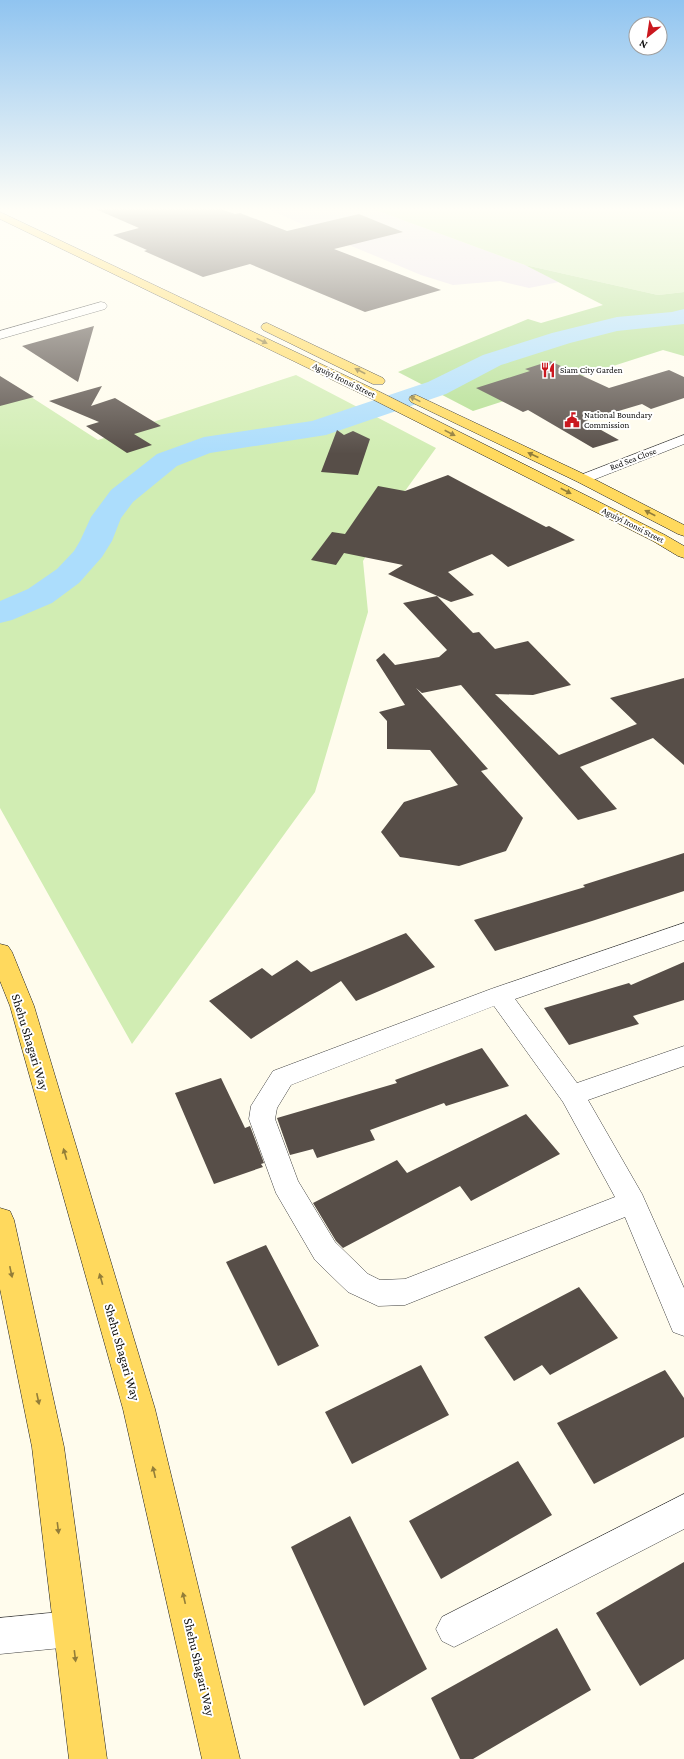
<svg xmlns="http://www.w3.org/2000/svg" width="684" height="1759" viewBox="0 0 684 1759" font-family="'Crimson Pro',serif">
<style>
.industrial{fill:#ebe0ed}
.green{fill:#d1edb3}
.forest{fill:#b3df91}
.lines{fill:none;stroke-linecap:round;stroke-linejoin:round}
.river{fill:#acddfc;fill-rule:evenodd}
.building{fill:#574e48}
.minor-casing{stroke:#404040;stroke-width:1}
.major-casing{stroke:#1e1e1e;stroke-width:1}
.minor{fill:#fff;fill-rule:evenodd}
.major{fill:#ffd95d;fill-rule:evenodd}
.oneway{fill:#927d39}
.labels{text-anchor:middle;stroke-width:4;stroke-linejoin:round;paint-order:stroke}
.far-poi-label{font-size:9px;fill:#0d0d0d;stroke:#fff;text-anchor:start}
.far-street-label{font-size:9px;fill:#0d0d0d;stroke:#fff}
.near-street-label{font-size:13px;fill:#0d0d0d;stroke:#fff}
</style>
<rect width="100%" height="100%" fill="#fffced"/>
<!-- industrial -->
<path class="industrial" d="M266,208H370L525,265L559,282L529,288L500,281L453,285L421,275L349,245Z"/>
<!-- green -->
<path class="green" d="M370,208H684V292L658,295L525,265Z
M296,375L436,448L405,491L363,561L368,612L315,792L132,1044L0,808V403L28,395L98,440Z"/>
<!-- forest -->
<path class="forest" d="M525,265L658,295L684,292V356L663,350L473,411L398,372L528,319L541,323L603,305Z"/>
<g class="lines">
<!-- river -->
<path class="river" d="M684,309V324L617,331L570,343L501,365L446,394L326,435L210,453L177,466L133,502L121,518L112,541L102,557L79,583L52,603L12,620L0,623V601L28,589L57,569L74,551L80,541L91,517L111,490L157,454L204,437L312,421L428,382L483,355L552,333L617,317L672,312Z"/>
</g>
<!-- building -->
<path class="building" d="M93,208H218L235,214L240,213L287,231L359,214L403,232L334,249L441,290L365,312L250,264L203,277L144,251L147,250L113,235L139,228Z
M94,326L78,382L22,346Z
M550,361L609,388L669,370L684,377V398L651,409L642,404L585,421L619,440L593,448L528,410L523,412L476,388L530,371L525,369Z
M0,376L34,397L0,406Z
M102,386L91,406L115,398L161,426L134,434L152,445L127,453L86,426L99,422L49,401Z
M337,430L344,435L353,431L370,439L358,475L321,472Z
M448,475L546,527L549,526L575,540L508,567L492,554L448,572L474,595L451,602L388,574L403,565L344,553L336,565L311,560L332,532L345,534L378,486L405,491Z
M437,596L473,633L479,632L495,649L528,641L571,685L533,695L495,694L559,755L637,724L610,698L684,678V765L653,738L580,767L617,809L578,820L461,685L422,693L416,688L488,769L481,771L523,818L506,851L459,866L400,857L381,832L404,802L458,785L430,750L387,749V721L379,712L405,705L376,660L384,653L395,665L439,657L447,650L403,603Z
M684,853V891L592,921L495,951L474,920L585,887L583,885Z
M406,933L435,967L356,1001L341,981L251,1039L209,1001L262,968L272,976L297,960L311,972Z
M684,962V1000L633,1016L639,1024L569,1045L544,1008L629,983L631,985Z
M482,1048L509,1086L446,1106L444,1103L370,1130L375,1140L317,1158L313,1149L290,1155L277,1118L397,1083L395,1080Z
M221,1078L245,1128L250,1126L264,1163L261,1164L263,1167L214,1184L175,1093Z
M526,1114L560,1154L471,1201L460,1186L343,1248L336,1241L313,1203L397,1160L407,1173Z
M266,1245L319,1346L278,1366L226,1262Z
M579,1287L618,1338L550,1375L542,1365L514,1381L484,1337Z
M421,1365L449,1415L352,1464L325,1412Z
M665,1370L684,1398V1437L594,1484L557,1423Z
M518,1461L552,1515L441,1579L409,1521Z
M350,1516L427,1669L364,1706L291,1547Z
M684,1562V1659L640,1686L596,1613Z
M557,1628L591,1690L473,1759H460L431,1698Z"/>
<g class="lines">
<!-- minor casing -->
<g class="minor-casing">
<path id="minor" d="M101,302L105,303L107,306L105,309L0,339V331Z
M684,435V444L588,482L583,483L578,482L576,479L578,476Z
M684,923V940L515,999L577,1083L684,1046V1066L588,1100L642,1194L684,1288V1336L673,1332L625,1217L405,1305L378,1306L348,1292L315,1260L276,1193L249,1119L251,1106L273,1071L491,989ZM494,1006L563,1102L615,1197L405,1279L380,1280L368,1274L335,1242L298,1181L275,1119L277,1108L291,1085Z
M684,1494V1529L466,1641L454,1647L442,1641L436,1629L442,1617Z
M71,1611L83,1617L89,1629L83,1641L71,1647L0,1654V1618Z"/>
</g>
<!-- major casing -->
<g class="major-casing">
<path id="major" d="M0,212L380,392L665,535L684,546V558L678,556L653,541L370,398L0,219Z
M267,323L383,378L385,381L383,384H373L263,330L261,327L263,324Z
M416,395L588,476L684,525V536L678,534L578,482L411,402L409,399L411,396Z
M0,944L8,946L12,952L34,1006L155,1409L240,1759H202L123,1409L10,1006L0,981Z
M0,1208L10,1211L14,1220L64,1447L107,1759H69L32,1447L0,1289Z"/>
</g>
<!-- minor -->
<use href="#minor" class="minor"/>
<!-- major -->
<use href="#major" class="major"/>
</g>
<!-- one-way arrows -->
<defs><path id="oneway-solid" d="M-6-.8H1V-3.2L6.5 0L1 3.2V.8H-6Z"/></defs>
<g class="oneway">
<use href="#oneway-solid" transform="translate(262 341) rotate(26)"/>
<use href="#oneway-solid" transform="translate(360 371) rotate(-153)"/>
<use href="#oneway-solid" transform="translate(415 399) rotate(-154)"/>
<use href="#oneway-solid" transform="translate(450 433) rotate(27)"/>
<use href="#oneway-solid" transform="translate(533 455) rotate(-155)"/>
<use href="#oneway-solid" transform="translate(566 491) rotate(27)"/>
<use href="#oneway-solid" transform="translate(650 513) rotate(-153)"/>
<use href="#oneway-solid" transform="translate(65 1154) rotate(-106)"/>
<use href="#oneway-solid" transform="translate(11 1272) rotate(78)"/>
<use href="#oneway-solid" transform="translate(101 1279) rotate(-106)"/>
<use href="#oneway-solid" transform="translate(38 1399) rotate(78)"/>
<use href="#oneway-solid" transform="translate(154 1472) rotate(-103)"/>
<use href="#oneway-solid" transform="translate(58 1528) rotate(83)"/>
<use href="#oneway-solid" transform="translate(184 1598) rotate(-103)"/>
<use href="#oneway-solid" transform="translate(75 1656) rotate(83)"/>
</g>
<!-- sky -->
<linearGradient id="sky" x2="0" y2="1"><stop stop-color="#90c4f0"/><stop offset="0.46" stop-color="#fffef7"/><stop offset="1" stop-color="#fffef7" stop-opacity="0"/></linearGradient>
<rect width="684" height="454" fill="url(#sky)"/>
<!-- icons -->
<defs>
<g id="restaurant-bare" transform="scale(1.2)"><path d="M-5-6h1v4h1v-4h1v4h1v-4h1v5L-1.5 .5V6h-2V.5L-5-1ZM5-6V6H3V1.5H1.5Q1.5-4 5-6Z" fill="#ca181f" stroke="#fff" stroke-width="2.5" paint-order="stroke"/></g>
<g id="civic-bare" transform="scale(1.2)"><path d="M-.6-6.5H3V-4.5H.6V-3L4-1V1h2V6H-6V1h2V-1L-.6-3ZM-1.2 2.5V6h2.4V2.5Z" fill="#ca181f" stroke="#fff" stroke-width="2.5" paint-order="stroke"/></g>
</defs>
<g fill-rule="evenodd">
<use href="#restaurant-bare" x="548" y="370"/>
<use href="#civic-bare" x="572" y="420"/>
</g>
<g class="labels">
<!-- far-poi labels -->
<g class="far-poi-label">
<text x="560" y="373">Siam City Garden</text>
<text x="584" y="418">National Boundary<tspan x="584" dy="10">Commission</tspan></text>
</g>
<!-- far-street labels -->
<g class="far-street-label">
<text transform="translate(344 380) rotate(26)" y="3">Aguiyi Ironsi Street</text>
<text transform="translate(633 459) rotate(-21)" y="3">Red Sea Close</text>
<text transform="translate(633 525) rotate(27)" y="3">Aguiyi Ironsi Street</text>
</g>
<!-- near-street labels -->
<g class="near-street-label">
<text transform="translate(31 1042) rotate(73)" y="5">Shehu Shagari Way</text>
<text transform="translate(123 1352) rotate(74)" y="5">Shehu Shagari Way</text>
<text transform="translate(200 1667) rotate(77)" y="5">Shehu Shagari Way</text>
</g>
</g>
<!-- north arrow -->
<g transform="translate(648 36) rotate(210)"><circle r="19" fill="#ffffff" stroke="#9e9e9e"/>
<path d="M0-3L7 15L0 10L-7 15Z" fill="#ca181f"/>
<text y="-6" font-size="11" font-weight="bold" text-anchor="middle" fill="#0d0d0d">N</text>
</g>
</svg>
